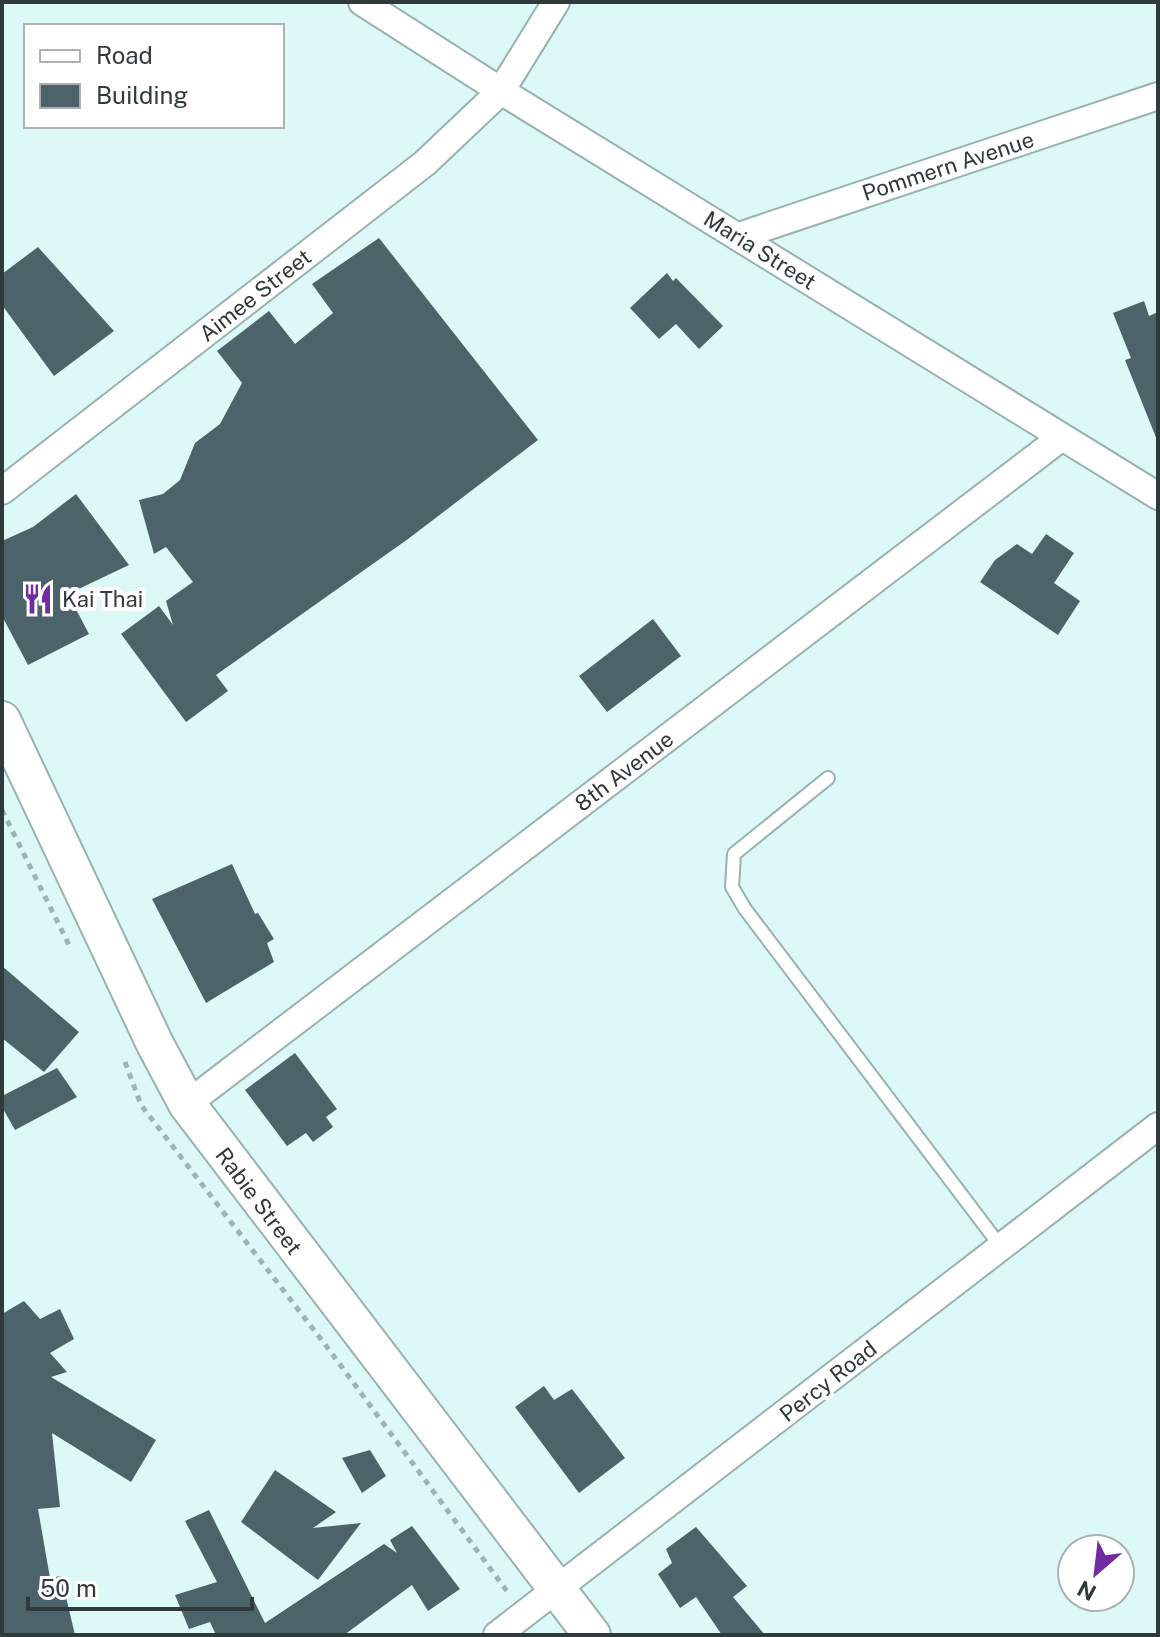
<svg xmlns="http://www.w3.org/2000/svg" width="1160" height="1637" viewBox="0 0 1160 1637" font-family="'Public Sans',sans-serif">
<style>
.building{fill:#4d636a}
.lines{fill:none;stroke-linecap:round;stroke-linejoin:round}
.lane-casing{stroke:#98b2b1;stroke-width:16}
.street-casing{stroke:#98b2b1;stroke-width:30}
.secondary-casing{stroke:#98b2b1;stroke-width:40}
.path{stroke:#9eb4b3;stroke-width:5;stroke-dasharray:6 6;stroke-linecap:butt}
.lane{stroke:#fff;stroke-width:12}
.street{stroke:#fff;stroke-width:26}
.secondary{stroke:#fff;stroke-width:36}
.labels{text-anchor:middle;stroke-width:8;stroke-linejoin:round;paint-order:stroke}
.street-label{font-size:22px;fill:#303a3a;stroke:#fff}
.poi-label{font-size:22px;fill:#303a3a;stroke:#fff;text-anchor:start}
</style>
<rect width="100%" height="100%" fill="#dcf8f7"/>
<!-- building -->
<path class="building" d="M379,238L538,440L408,539L216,675L228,691L186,722L121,634L159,606L173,625L166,601L193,582L166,547L154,554L139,500L163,494L180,480L195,443L220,424L242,383L217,351L269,311L295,344L333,313L312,284Z
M38,247L114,331L54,376L2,305V274Z
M667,273L673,281L676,278L723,326L699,349L676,324L659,339L630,308Z
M1144,301L1149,316L1158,312L1157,440L1125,360L1131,358L1113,313Z
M76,494L129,565L68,594L89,634L28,665L2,616V541L33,527Z
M1046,534L1074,553L1054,583L1080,601L1058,635L980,582L995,560L1017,544L1032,554Z
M653,619L681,656L607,712L579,676Z
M232,864L255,914L258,913L274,939L267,943L274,962L206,1003L152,899Z
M2,966L79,1032L44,1072L2,1038Z
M295,1053L337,1109L326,1117L333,1127L313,1142L306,1133L287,1146L245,1090Z
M57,1068L77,1097L15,1130L2,1107V1096Z
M24,1301L40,1319L60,1309L74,1339L50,1353L67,1372L51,1377L156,1440L131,1482L52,1433L60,1507L38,1509L50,1578L61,1576L75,1635H2V1314Z
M544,1386L554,1400L572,1389L625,1458L579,1493L515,1407Z
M370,1450L386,1476L362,1493L342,1458Z
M275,1470L336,1512L313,1528L361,1523L318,1580L241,1522Z
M209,1510L265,1623L384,1544L397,1553L390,1540L412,1526L460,1589L428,1611L412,1585L344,1635H216L210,1622L189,1629L175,1595L217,1582L185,1521Z
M696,1527L747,1586L733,1597L765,1635H722L696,1597L680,1608L658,1574L672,1563L666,1549Z"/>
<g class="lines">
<!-- lane casing -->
<g class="lane-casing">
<path id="lane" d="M828,778L734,854L732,887L745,909L1001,1247"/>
</g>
<!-- street casing -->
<g class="street-casing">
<path id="street" d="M362,2L501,91L1158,496
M739,236L1158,96
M2,491L425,163L501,91L556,2
M187,1104L1062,437
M497,1635L1158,1126"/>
</g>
<!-- secondary casing -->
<g class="secondary-casing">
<path id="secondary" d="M2,720L155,1044L187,1104L592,1635"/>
</g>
<!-- path -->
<path class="path" d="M2,810L69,945
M125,1062L141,1105L330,1351L509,1594"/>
<!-- lane -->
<use href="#lane" class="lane"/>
<!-- street -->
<use href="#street" class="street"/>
<!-- secondary -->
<use href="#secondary" class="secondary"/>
</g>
<!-- icons -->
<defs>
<g id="restaurant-bare" transform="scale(2.4)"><path d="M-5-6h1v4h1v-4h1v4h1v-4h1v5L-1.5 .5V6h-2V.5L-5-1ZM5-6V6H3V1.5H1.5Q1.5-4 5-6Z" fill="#722ca0" stroke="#fff" stroke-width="2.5" paint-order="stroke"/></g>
</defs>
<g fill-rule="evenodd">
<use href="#restaurant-bare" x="38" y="599"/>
</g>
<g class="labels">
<!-- street labels -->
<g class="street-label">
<text transform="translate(948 166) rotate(-18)" y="8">Pommern Avenue</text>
<text transform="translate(760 250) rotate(32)" y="8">Maria Street</text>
<text transform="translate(255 295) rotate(-38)" y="8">Aimee Street</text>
<text transform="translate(624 771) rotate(-37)" y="8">8th Avenue</text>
<text transform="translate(259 1201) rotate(53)" y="8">Rabie Street</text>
<text transform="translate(828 1381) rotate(-38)" y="8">Percy Road</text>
</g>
<!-- poi labels -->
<g class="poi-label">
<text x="62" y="607">Kai Thai</text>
</g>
</g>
<!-- border -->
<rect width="1160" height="1637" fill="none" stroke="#303a3a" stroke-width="8"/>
<!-- legend -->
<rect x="24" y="24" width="260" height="104" fill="#ffffff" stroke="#acb0b0" stroke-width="2"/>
<rect x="40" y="50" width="40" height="12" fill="#ffffff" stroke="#acb0b0" stroke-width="2"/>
<text x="96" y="64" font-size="24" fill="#303a3a">Road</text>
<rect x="40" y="84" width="40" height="24" fill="#4d636a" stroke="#acb0b0" stroke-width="2"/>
<text x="96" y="104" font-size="24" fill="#303a3a">Building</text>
<!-- north arrow -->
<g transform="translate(1096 1573) rotate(208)"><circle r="38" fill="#ffffff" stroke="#acb0b0" stroke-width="2"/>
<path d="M0-6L14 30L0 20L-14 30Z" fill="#722ca0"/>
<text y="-12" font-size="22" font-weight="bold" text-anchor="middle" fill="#303a3a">N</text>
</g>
<!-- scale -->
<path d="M28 1597v12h224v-12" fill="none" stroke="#303a3a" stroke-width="4"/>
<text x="40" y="1597" font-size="24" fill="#303a3a" stroke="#ffffff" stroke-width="6" paint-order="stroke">50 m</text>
</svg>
